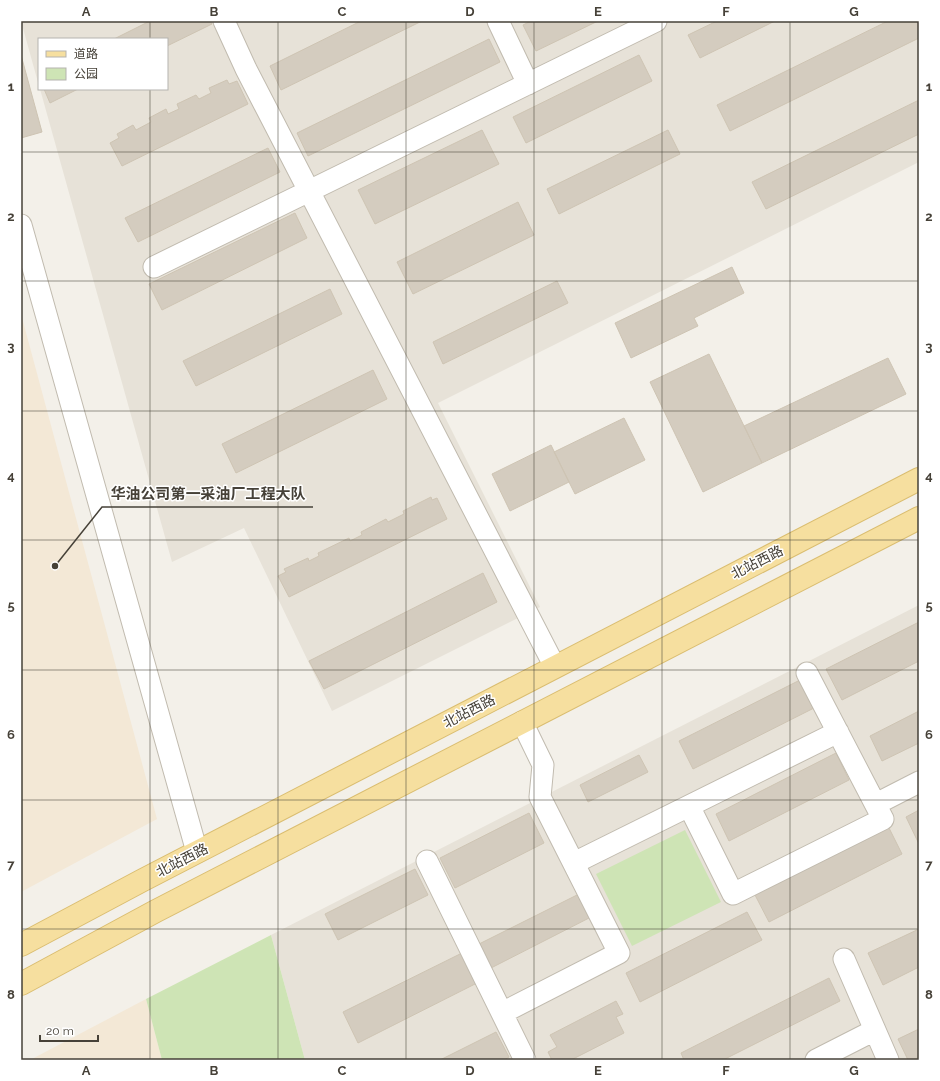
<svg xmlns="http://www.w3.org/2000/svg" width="940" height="1081" viewBox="0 0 940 1081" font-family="Raleway,'Noto Sans SC',sans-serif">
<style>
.residential{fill:#e7e2d8}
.commercial{fill:#f3e8d6}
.green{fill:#cee4b5}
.building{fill:#d4ccbf;stroke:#cec4b3}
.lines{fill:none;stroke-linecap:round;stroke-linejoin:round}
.minor-casing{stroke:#c1bbaf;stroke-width:23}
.major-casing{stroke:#dabd70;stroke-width:24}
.minor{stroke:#fff;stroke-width:21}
.major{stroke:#f6df9f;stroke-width:22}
.grid{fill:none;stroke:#464138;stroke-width:1;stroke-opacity:0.55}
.labels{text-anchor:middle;stroke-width:3;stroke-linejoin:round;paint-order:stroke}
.street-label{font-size:14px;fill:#464138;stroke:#fff}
.leader{fill:none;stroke:#464138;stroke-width:1.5}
.callout-dot{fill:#464138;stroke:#fff;stroke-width:1.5}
.callout-label{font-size:15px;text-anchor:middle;font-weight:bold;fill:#464138;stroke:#fff;stroke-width:3;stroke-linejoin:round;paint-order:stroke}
.neatline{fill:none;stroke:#464138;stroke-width:1.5}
.grid-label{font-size:13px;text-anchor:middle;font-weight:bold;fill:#464138}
</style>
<rect width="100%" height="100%" fill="#f3f0e9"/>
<!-- residential -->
<path class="residential" d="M21,21H919V162L438,403L540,607L332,711L244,528L172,562L40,89H167V39H39V86Z
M919,605V1060H305L271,935Z"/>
<!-- commercial -->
<path class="commercial" d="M21,314L157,819L21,892Z
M146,999L162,1060H30Z"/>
<!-- green -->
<path class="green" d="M685,830L721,902L632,946L596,874Z
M271,935L305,1060H162L146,999Z"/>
<!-- building -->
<path class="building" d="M150,21H210L212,24L167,46V39H114Z
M361,21H422L281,90L270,66Z
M531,21H598L536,51L523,25Z
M717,21H775L700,58L688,35Z
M888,21H919V38L730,131L717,105Z
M489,39L500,62L308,156L297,133Z
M21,55L42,132L21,138Z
M639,55L652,81L526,143L513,117Z
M227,80L229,84L237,81L248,104L122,166L110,143L119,138L117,134L133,125L136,130L151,122L149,118L166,109L168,114L179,109L177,104L196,95L199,99L211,93L209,88Z
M44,89H78L50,103Z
M919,100V134L766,209L752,182Z
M482,130L499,164L375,224L358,190Z
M668,130L680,154L559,214L547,189Z
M268,148L280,172L138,242L125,218Z
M518,202L534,235L413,294L397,262Z
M295,213L307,238L162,310L149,284Z
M732,267L744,293L694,318L698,326L631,358L615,323Z
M557,281L568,303L443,364L433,342Z
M330,289L342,314L196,386L183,361Z
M709,354L762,463L703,492L650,382Z
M888,358L906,394L762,463L744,426Z
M373,370L387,399L236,473L222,444Z
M624,418L645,460L575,494L554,452Z
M551,445L569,482L510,511L492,474Z
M431,497L432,500L437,498L447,519L289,597L278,576L286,572L284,569L308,558L309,561L319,556L318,553L349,538L350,541L362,535L361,532L386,519L388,522L404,514L403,511Z
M483,573L497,602L324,689L309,661Z
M919,622V661L842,700L826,669Z
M802,679L816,707L693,769L679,741Z
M919,711V743L882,761L870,736Z
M836,753L849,780L729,841L716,814Z
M639,755L648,772L588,802L580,785Z
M919,810V844L906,817Z
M529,813L544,843L455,888L440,858Z
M889,828L902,854L769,922L755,895Z
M415,869L428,895L338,940L325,914Z
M579,894L591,917L491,968L479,944Z
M747,912L762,940L640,1002L626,973Z
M919,929V967L883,985L868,953Z
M462,953L477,983L358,1043L343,1012Z
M829,978L840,1001L723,1060H684L681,1053Z
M616,1001L623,1014L616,1017L624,1033L571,1060H552L548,1052L557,1047L550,1035Z
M919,1029V1057L913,1060H908L898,1039Z
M496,1032L509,1057L504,1060H440Z"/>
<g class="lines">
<!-- minor casing -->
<g class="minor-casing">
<path id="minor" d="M224,21L246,69L555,667
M498,21L528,84
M21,225L197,852
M154,267L656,21
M876,804L919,782
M689,806L733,894L883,819L807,673
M427,861L525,1060
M574,863L838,732
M844,959L888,1060
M502,1013L619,953L540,797L543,765L522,722
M816,1060L875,1030"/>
</g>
<!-- major casing -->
<g class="major-casing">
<path id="major" d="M21,945L143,880L919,479
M21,984L156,911L919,518"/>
</g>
<!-- minor -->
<use href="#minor" class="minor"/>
<!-- major -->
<use href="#major" class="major"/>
</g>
<!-- grid -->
<path class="grid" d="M150,21V39M278,21V1060M406,21V1060M534,21V1060M662,21V1060M790,21V1060M150,89V1060M21,152H919M21,281H919M21,411H919M21,540H919M21,670H919M21,800H919M21,929H919"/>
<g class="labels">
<!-- street labels -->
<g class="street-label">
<text transform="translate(757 562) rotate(-27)" y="5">北站西路</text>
<text transform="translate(469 711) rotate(-27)" y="5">北站西路</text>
<text transform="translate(182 860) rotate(-27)" y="5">北站西路</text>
</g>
</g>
<!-- callouts -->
<path class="leader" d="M55 566L102 507H313"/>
<circle class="callout-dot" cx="55" cy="566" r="4"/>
<g class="callout-label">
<text x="208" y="499">华油公司第一采油厂工程大队</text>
</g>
<!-- border -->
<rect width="940" height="1081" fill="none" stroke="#ffffff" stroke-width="44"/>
<!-- legend -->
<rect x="38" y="38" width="130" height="52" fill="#ffffff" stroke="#b5b3af"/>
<rect x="46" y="51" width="20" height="6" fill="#f6df9f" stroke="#b5b3af"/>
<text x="74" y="58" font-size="12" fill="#464138">道路</text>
<rect x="46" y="68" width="20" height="12" fill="#cee4b5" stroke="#b5b3af"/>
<text x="74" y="78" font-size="12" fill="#464138">公园</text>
<!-- scale -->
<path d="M40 1035v6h58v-6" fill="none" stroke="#464138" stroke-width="2"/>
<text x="46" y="1035" font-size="12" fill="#464138" stroke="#ffffff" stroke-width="3" paint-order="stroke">20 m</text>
<rect x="22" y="22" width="896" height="1037" class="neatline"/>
<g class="grid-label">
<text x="86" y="16">A</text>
<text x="214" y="16">B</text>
<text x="342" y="16">C</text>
<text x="470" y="16">D</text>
<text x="598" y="16">E</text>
<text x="726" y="16">F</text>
<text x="854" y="16">G</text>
<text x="11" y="91">1</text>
<text x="929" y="91">1</text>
<text x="11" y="221">2</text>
<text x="929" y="221">2</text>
<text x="11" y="351">3</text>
<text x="929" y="351">3</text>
<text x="11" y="480">4</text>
<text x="929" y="480">4</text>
<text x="11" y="610">5</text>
<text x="929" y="610">5</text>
<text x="11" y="739">6</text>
<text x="929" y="739">6</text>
<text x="11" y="869">7</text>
<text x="929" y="869">7</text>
<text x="11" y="999">8</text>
<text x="929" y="999">8</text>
<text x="86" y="1075">A</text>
<text x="214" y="1075">B</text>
<text x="342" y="1075">C</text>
<text x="470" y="1075">D</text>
<text x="598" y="1075">E</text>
<text x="726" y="1075">F</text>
<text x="854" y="1075">G</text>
</g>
</svg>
